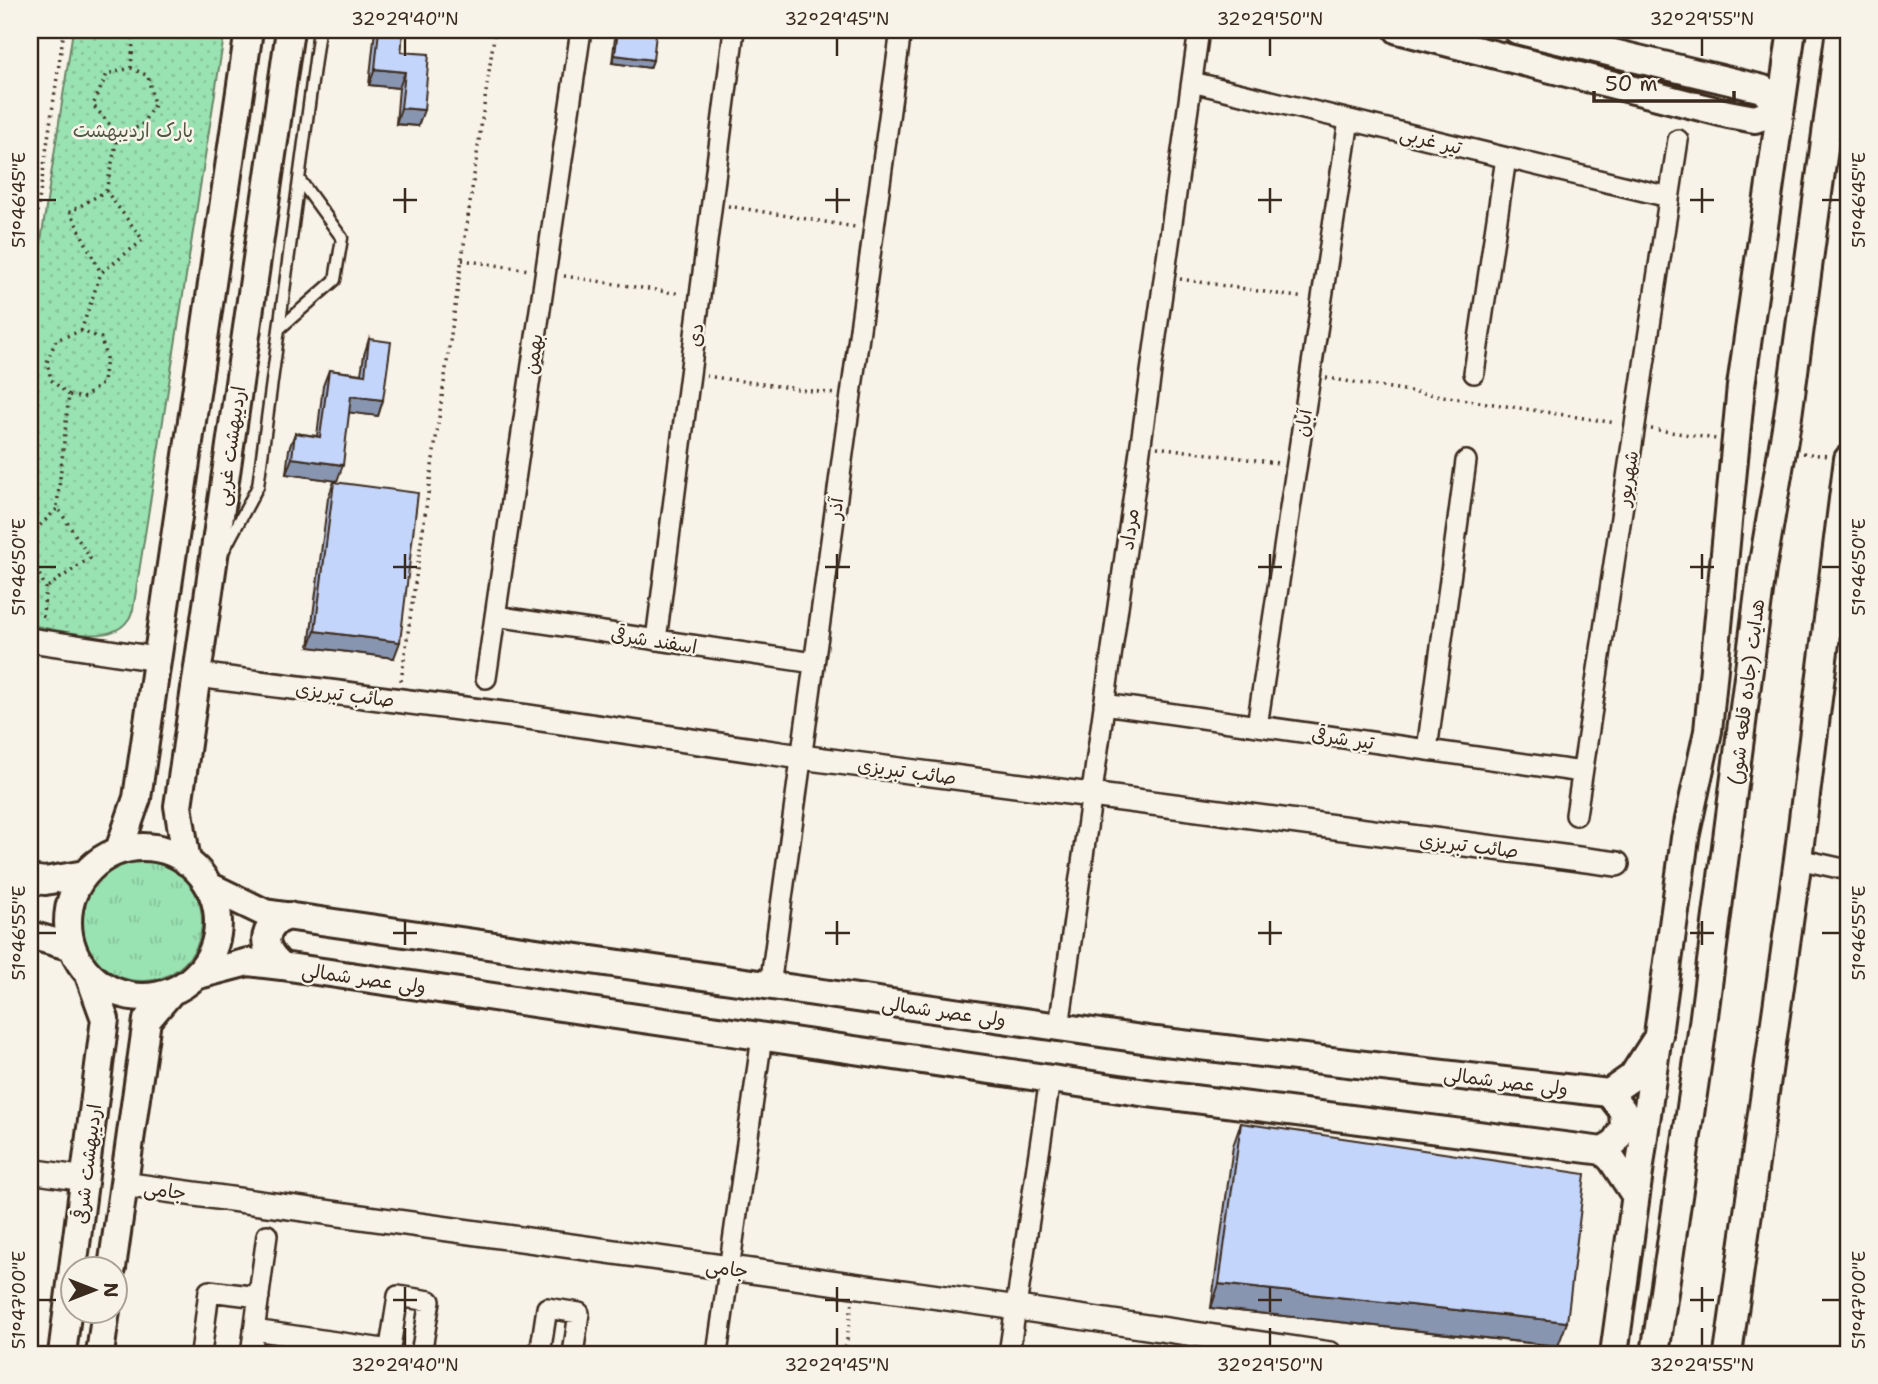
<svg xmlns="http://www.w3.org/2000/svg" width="1878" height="1384" viewBox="0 0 1878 1384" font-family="'Shantell Sans','Playpen Sans Arabic',sans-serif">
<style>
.grass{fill:url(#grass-tufts);stroke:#6a8668;stroke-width:2}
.park{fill:url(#park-dots);stroke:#6a8668;stroke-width:2}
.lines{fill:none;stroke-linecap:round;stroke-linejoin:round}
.service-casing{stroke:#3b2a1e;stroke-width:15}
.minor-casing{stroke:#3b2a1e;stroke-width:24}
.tertiary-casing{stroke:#3b2a1e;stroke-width:28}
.secondary-casing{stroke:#3b2a1e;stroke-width:32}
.path{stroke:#3b2a1e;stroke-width:3.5;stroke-dasharray:2 5;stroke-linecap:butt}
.service{stroke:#f7f3e8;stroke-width:10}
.minor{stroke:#f7f3e8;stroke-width:19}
.tertiary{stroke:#f7f3e8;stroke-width:23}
.secondary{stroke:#f7f3e8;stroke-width:26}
.wall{fill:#a8b7d8;stroke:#3b2a1e;stroke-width:2}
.shaded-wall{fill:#8895b0;stroke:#3b2a1e;stroke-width:2}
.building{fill:#c3d5fb;stroke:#3b2a1e;stroke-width:2}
.ticks{fill:none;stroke:#3b2a1e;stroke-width:2.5}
.labels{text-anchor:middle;stroke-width:5;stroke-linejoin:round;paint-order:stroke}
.park-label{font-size:19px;fill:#525843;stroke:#f7f3e8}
.street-label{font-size:19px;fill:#3b2a1e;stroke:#f7f3e8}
.neatline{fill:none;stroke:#3b2a1e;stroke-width:2.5}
.ticks-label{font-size:18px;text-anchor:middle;fill:#3b2a1e}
</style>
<defs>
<pattern id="grass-tufts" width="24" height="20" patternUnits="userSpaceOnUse" patternTransform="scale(1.75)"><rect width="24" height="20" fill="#99e2b1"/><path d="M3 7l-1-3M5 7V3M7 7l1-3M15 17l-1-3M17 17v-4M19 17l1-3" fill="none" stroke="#85c298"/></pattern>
<pattern id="park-dots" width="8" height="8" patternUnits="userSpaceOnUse" patternTransform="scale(1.75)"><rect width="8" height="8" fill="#99e2b1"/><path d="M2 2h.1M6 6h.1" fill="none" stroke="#85c298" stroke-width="1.8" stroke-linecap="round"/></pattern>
</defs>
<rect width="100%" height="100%" fill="#f7f3e8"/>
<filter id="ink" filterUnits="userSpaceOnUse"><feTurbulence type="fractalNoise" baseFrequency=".0143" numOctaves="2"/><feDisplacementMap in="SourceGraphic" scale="14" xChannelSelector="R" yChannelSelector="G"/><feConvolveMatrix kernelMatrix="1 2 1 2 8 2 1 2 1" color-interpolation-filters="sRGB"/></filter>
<g filter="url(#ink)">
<!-- grass -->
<path class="grass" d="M82 921a60 60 0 1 1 120 0a60 60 0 1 1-120 0Z"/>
<!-- park -->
<path class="park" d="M73,30H225L133,610C131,613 131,617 128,620C110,647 56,629 30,625V313Z"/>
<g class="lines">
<!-- service casing -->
<g class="service-casing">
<path id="service" d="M279,329L335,280L342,238L299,179
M224,550L258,486L319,30"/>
</g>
<!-- minor casing -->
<g class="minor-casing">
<path id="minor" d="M1192,82L1669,197
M1474,373L1506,158
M495,616L814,663
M656,640L734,30
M486,678L581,30
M1104,704L1582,772
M1257,726L1349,120
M1427,750L1466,461
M1576,815L1678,140
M1798,859L1848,870
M770,986L901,30
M1059,1027L1199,30
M254,1330L390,1350
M201,1354L209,1291L259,1297
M251,1354L267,1235
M389,1354L398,1296L430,1301L421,1354
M540,1354L547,1308L579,1313L573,1354
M717,1354L762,1037
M1009,1354L1050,1079"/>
</g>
<!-- tertiary casing -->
<g class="tertiary-casing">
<path id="tertiary" d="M30,640L157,659
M197,675L528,717L801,757L1617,864
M30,1171L85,1179
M123,1184L1011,1307L1330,1354"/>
</g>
<!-- secondary casing -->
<g class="secondary-casing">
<path id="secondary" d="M1398,30L1728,114L1755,119L1780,110L1763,89L1517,30
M68 922a75 75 0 1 1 150 0a75 75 0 1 1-150 0Z
M119,850L137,798L249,30
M187,862L178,806L290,30
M30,879L45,881L85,874
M209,886L265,913L1156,1041L1609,1093L1632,1077L1659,1035
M30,935L72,947
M282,966C269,955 259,940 273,924C277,920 284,918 289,916
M195,976L248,962L282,966L1147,1093L1603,1151L1612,1160L1635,1195
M1603,1151L1613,1145L1624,1127L1623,1111L1609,1093
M112,1268L147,1020L170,993
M62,1354L105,1019L89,975
M100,1354L106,1310
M1614,1354L1685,838L1708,731L1741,386L1792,30
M1655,1354L1701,1039L1762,569L1788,416L1840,30
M1728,1354L1798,859L1848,459"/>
</g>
<!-- path -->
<path class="path" d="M131,68L134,30
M106,191L118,134L141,126L154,105L148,76L131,68L107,74L93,105L118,134
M728,206L855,227
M462,260L529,270
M30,261L64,30
M564,276L681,294
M1180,279L1304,298
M81,331L101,273L143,240L106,191L70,212L101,273
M706,376L834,394
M1326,378L1616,423
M1651,429L1716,439
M1157,447L1278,463
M1803,453L1827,456
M57,506L69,395L83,398L103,383L106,358L101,338L81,331L56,340L47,362L51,380L69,395
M30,535L58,508L90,558L46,588
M30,556L46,588L42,622
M401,681L495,30
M845,1354L852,1304"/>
<!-- service -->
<use href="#service" class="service"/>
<!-- minor -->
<use href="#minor" class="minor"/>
<!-- tertiary -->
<use href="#tertiary" class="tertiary"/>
<!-- secondary -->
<use href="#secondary" class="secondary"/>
</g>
<!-- wall -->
<path class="wall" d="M375,30H403L401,52L418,126L396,124L399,88L369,85Z
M618,30L653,60L650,68L612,63L615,38Z
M369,339L383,400L378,416L349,412L337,481L286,474L289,449L295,433L317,436L323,386L329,370L361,374L364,355Z
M334,482L394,658L309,647L328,498Z
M1241,1123L1558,1346L1211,1308L1233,1146Z"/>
<!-- shaded-wall -->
<path class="shaded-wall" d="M615,55L653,60L650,68L612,63Z
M375,69L405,72L399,88L369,85Z
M401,108L424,110L418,126L396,124Z
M351,396L383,400L378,416L345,412Z
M292,458L343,465L337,481L286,474Z
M315,631L400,642L394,658L309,647Z
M1219,1284L1567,1322L1558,1346L1211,1308Z"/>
<!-- building -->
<path class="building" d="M379,30H403L401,52L429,54L424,110L401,108L405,72L375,69Z
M618,30L656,34L653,60L615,55Z
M369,339L391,342L383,400L351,396L343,465L292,458L295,433L320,437L329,370L365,375Z
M334,482L418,493L400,642L315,631Z
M1241,1123L1585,1174L1567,1322L1219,1284Z"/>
</g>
<!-- ticks -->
<path class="ticks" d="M405,38V56M837,38V56M1270,38V56M1702,38V56M405,188V213M837,188V213M1270,188V213M1702,188V213M38,200H56M393,200H417M825,200H850M1258,200H1282M1690,200H1714M1822,200H1840M405,554V579M837,554V579M1270,554V579M1702,554V579M38,567H56M393,567H417M825,567H850M1258,567H1282M1690,567H1714M1822,567H1840M405,921V945M837,921V945M1270,921V945M1702,921V945M38,933H56M393,933H417M825,933H850M1258,933H1282M1690,933H1714M1822,933H1840M405,1287V1312M837,1287V1312M1270,1287V1312M1702,1287V1312M38,1300H56M393,1300H417M825,1300H850M1258,1300H1282M1690,1300H1714M1822,1300H1840M405,1328V1346M837,1328V1346M1270,1328V1346M1702,1328V1346"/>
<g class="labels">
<!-- park labels -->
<g class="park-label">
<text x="133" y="137">پارک اردیبهشت</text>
</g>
<!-- street labels -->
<g class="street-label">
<text transform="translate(1431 140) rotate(14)" y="7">تیر غربی</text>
<text transform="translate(695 335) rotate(-83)" y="7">دی</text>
<text transform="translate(533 354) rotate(-82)" y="7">بهمن</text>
<text transform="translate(1303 423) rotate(-81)" y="7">آبان</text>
<text transform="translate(230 446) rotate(-82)" y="7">اردیبهشت غربی</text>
<text transform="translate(1627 478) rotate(-81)" y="7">شهریور</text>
<text transform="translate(835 508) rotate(-82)" y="7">آذر</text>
<text transform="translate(1129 529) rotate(-82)" y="7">مرداد</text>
<text transform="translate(654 640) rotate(9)" y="7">اسفند شرقی</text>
<text transform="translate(1746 692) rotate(-83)" y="7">هدایت (جاده قلعه شور)</text>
<text transform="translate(345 694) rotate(7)" y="7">صائب تبریزی</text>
<text transform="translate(1343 738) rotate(8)" y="7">تیر شرقی</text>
<text transform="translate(907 771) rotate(8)" y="7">صائب تبریزی</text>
<text transform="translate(1469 845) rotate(7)" y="7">صائب تبریزی</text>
<text transform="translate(364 978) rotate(8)" y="7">ولی عصر شمالی</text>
<text transform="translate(944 1011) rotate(8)" y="7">ولی عصر شمالی</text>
<text transform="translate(1506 1081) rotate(7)" y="7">ولی عصر شمالی</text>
<text transform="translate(87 1164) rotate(-83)" y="7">اردیبهشت شرقی</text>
<text transform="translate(165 1190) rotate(8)" y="7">جامی</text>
<text transform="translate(727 1268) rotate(8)" y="7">جامی</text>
</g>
</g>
<!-- margin -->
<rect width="1878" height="1384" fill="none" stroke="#f7f3e8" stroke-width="77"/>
<!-- north arrow -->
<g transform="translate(94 1290) rotate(90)"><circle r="33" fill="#f7f3e8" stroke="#aca397" stroke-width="2"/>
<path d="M0-5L12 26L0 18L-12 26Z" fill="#3b2a1e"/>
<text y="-10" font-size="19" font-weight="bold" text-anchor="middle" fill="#3b2a1e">N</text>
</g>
<!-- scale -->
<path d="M1594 91v10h140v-10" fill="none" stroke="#3b2a1e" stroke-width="3.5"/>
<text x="1605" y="91" font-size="21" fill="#3b2a1e" stroke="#f7f3e8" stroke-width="5" paint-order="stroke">50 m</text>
<rect x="38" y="38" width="1802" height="1308" class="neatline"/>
<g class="ticks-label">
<text x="405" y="25">32°29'40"N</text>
<text x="837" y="25">32°29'45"N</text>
<text x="1270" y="25">32°29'50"N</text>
<text x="1702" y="25">32°29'55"N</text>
<text transform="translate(1859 200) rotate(-90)" y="6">51°46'45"E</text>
<text transform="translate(19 200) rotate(-90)" y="6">51°46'45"E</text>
<text transform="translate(1859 567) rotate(-90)" y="6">51°46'50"E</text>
<text transform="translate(19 567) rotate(-90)" y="6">51°46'50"E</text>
<text transform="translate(1859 933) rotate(-90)" y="6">51°46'55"E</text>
<text transform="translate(19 933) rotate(-90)" y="6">51°46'55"E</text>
<text transform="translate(1859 1300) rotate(-90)" y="6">51°47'00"E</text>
<text transform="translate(19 1300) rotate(-90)" y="6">51°47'00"E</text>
<text x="405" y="1371">32°29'40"N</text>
<text x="837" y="1371">32°29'45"N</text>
<text x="1270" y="1371">32°29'50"N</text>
<text x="1702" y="1371">32°29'55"N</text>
</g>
</svg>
